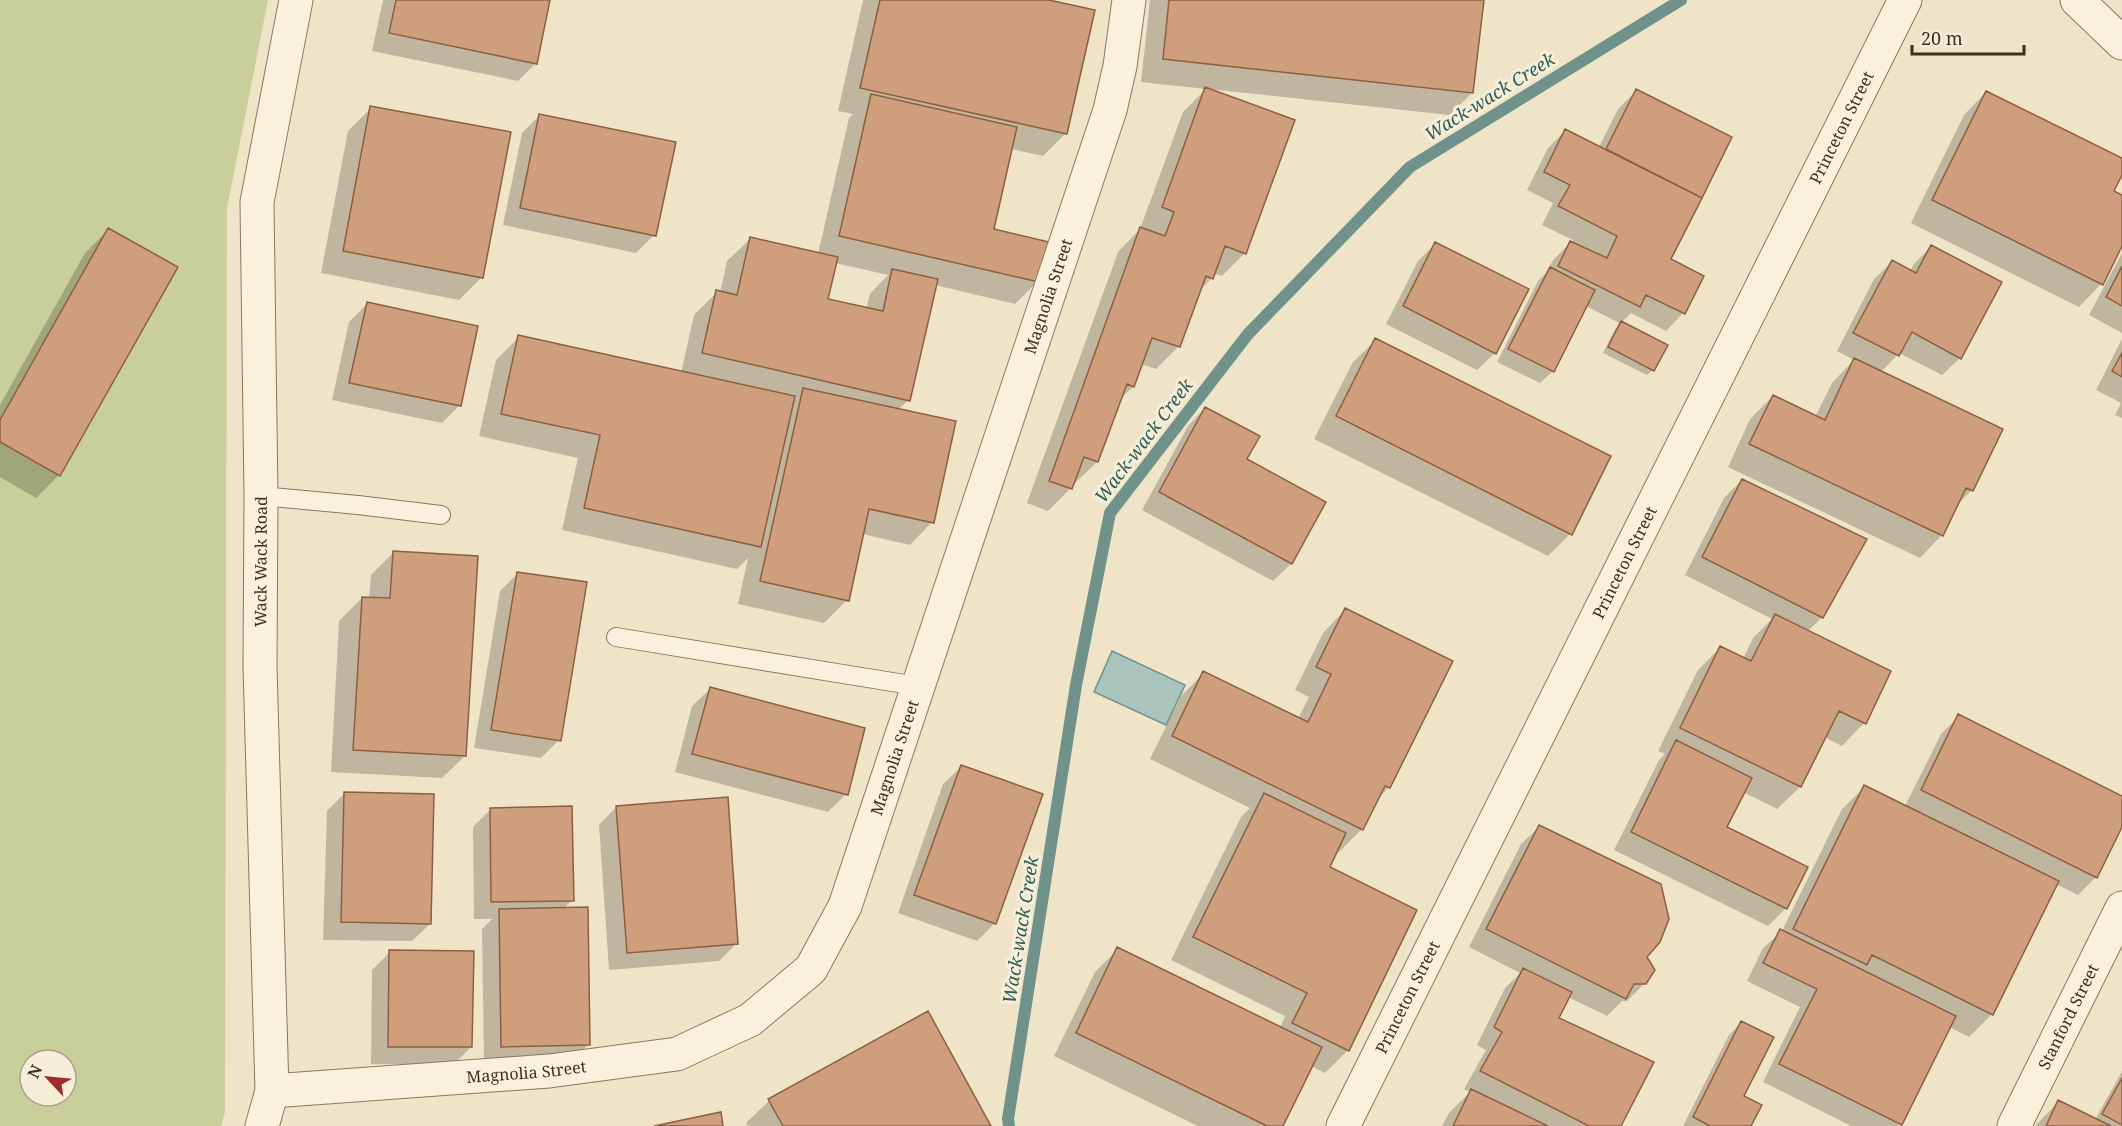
<svg xmlns="http://www.w3.org/2000/svg" width="2122" height="1126" viewBox="0 0 2122 1126" font-family="'Noto Serif',serif">
<style>
.green{fill:#c9cf9b;fill-rule:evenodd}
.water{fill:#a9c4bc;stroke:#6f938a;stroke-width:1.5}
.shadow{fill:#0003;fill-rule:evenodd}
.lines{fill:none;stroke-linecap:round;stroke-linejoin:round}
.stream{stroke:#6f938a;stroke-width:12}
.building{fill:#cf9f7d;stroke:#8d5f41;stroke-width:1.5}
.lane-casing{stroke:#8d765c;stroke-width:20}
.street-casing{stroke:#8d765c;stroke-width:35}
.lane{stroke:#faf1dc;stroke-width:18}
.street{stroke:#faf1dc;stroke-width:33}
.labels{text-anchor:middle;stroke-width:6;stroke-linejoin:round;paint-order:stroke}
.street-label{font-size:16px;fill:#3d2e20;stroke:#f7eed8}
.water-label{font-size:18px;font-style:italic;fill:#2f5d5a;stroke:#f7eed8}
</style>
<rect width="100%" height="100%" fill="#f0e4c8"/>
<!-- green -->
<path class="green" d="M0,0H268L227,208L225,1112L221,1126H0ZM30,1060H66V1096H30Z"/>
<!-- water -->
<path class="water" d="M1112,651L1185,685L1166,725L1094,692Z"/>
<!-- shadow -->
<path class="shadow" d="M383,0H549L536,63L518,81L372,51Z
M863,0H1042L1066,133L1043,156L1011,149L992,230L1038,281L1015,304L935,285L908,400L898,410L932,522L910,545L862,534L847,600L824,623L738,604L748,558L737,569L562,530L578,458L479,436L496,360L519,337L681,373L694,315L717,292L720,293L727,261L750,239L818,254L849,118L853,114L838,111ZM835,263L888,275L870,294L866,309L826,300Z
M1150,0H1482L1472,93L1449,115L1209,89L1245,253L1222,276L1213,273L1212,278L1200,290L1179,346L1156,369L1141,364L1133,387L1119,400L1097,462L1074,484H1073L1071,488L1048,511L1027,503L1118,252L1140,229L1183,112L1206,89L1141,82Z
M1636,91L1730,138L1669,260L1683,313L1666,331L1631,313L1621,323L1653,370L1647,375L1603,353L1615,329L1621,324L1586,306L1553,371L1540,383L1497,362L1538,281L1546,273L1553,260L1573,240L1542,225L1553,203L1527,190L1548,148L1565,131L1599,147L1618,109Z
M1986,92L2122,160V172L2112,191L2122,196V243L2101,284L2079,307L1911,223L1964,115Z
M371,108L482,277L459,300L321,273L348,131Z
M539,116L654,235L636,253L503,225L522,133Z
M108,230L59,475L36,498L0,477V405L85,253Z
M1436,243L1495,353L1477,370L1386,324L1418,261Z
M1931,246L1960,358L1942,375L1899,353L1881,372L1972,490L1956,506L1942,535L1920,558L1728,467L1750,419L1773,396L1815,417L1832,383L1854,360L1837,351L1874,279L1892,262L1910,271L1914,264Z
M2122,253V333L2089,315Z
M367,304L459,406L442,423L332,400L349,322Z
M2122,339V418L2115,415L2121,403L2096,390Z
M1376,340L1570,534L1548,556L1314,439L1353,362Z
M1205,408L1291,564L1273,581L1142,510L1188,426Z
M1742,480L1822,617L1808,631L1864,723L1842,746L1824,737L1800,787L1777,809L1743,792L1725,828L1786,908L1768,926L1614,850L1659,760L1665,754L1658,751L1698,670L1721,647L1743,659L1753,638L1772,619L1685,575L1724,498Z
M394,552L465,756L442,778L331,772L339,621L362,598L369,599L371,575Z
M518,573L559,740L541,758L474,748L500,591Z
M1345,610L1389,787L1376,801L1362,829L1339,852L1336,850L1328,868L1348,1050L1325,1073L1311,1066L1281,1126H1198L1054,1056L1095,972L1118,949L1280,1028L1285,1016L1171,960L1241,817L1250,808L1150,759L1181,696L1204,673L1298,719L1309,697L1295,690L1323,633Z
M710,689L846,794L828,812L675,772L692,706Z
M1959,716L2122,798V824L2096,877L2078,895L2056,884L1992,1014L1969,1037L1949,1027L1900,1124L1898,1126H1851L1763,1082L1800,1007L1747,981L1763,948L1782,931L1842,809L1865,787L1905,806L1941,734Z
M961,767L995,923L977,941L898,913L943,784Z
M345,793L430,924L412,941L323,940L327,811Z
M616,807L737,943L719,961L609,970L599,825Z
M491,809L572,900L563,909L589,1044L571,1062L484,1064L482,929L492,919H474L473,827Z
M1539,827L1645,956V983L1627,1001H1622L1607,1016L1568,997L1557,1019L1620,1126H1442L1449,1113L1470,1092L1464,1089L1486,1050L1477,1045L1505,988L1520,973L1469,947L1521,844Z
M390,952L471,1047L453,1065L371,1064L372,970Z
M1741,1023L1742,1097L1750,1126H1683L1729,1035Z
M2122,1071V1126H2035L2058,1102L2095,1120Z
M769,1101L990,1126H748L746,1123Z"/>
<g class="lines">
<!-- stream -->
<path class="stream" d="M1009,1126L1008,1119L1076,685L1110,513L1248,334L1410,167L1681,0"/>
</g>
<!-- building -->
<path class="building" d="M396,0H550L537,64L389,33Z
M880,0H1049L1095,10L1067,134L860,88Z
M1169,0H1484L1473,93L1163,59Z
M1205,87L1295,120L1246,254L1225,246L1213,279L1206,276L1180,347L1152,338L1134,387L1127,384L1098,462L1084,457L1072,489L1049,481L1140,227L1165,236L1174,212L1162,207Z
M1636,89L1732,137L1702,198L1606,149Z
M1986,91L2122,158V175L2114,191L2122,195V246L2103,285L1932,200Z
M871,94L1017,127L994,229L1049,242L1039,282L839,236Z
M370,106L511,132L483,278L343,251Z
M539,114L676,142L656,236L520,208Z
M1565,129L1702,198L1671,259L1704,276L1685,314L1646,295L1640,307L1558,266L1570,241L1607,258L1617,236L1558,206L1570,185L1544,172Z
M108,228L178,267L60,476L0,442V420Z
M750,237L838,257L828,299L883,311L892,269L938,279L910,401L702,353L716,290L737,295Z
M1435,242L1529,289L1496,354L1403,306Z
M1931,245L2002,282L1961,359L1912,332L1899,356L1853,333L1892,260L1916,273Z
M2122,266V306L2106,297Z
M1550,267L1595,290L1554,372L1508,349Z
M367,302L478,326L461,406L349,383Z
M1621,321L1668,345L1654,371L1608,347Z
M518,335L795,396L761,547L584,508L600,435L501,414Z
M1375,338L1611,456L1572,535L1336,416Z
M2122,353V377L2112,371Z
M1854,358L2003,429L1973,491L1966,488L1943,536L1749,444L1773,395L1825,420Z
M803,388L956,421L934,523L869,509L849,601L760,581Z
M1205,407L1260,436L1247,459L1326,502L1292,564L1159,492Z
M1742,479L1867,539L1823,618L1702,557Z
M393,551L478,556L466,756L353,750L362,597L390,598Z
M517,572L587,582L561,741L491,730Z
M1345,608L1453,661L1390,788L1385,786L1363,830L1172,736L1203,671L1308,722L1331,674L1316,667Z
M1775,614L1891,671L1866,724L1839,711L1801,787L1680,728L1720,646L1751,661Z
M710,687L865,728L848,795L692,754Z
M1958,714L2122,796V827L2097,878L1921,790Z
M1676,740L1752,778L1727,827L1808,867L1787,909L1631,832Z
M961,765L1043,794L996,924L914,895Z
M1864,785L2059,881L1993,1015L1872,955L1867,965L1793,929Z
M344,792L434,794L431,924L341,922Z
M1264,793L1346,833L1330,867L1417,910L1349,1051L1292,1023L1307,993L1193,937Z
M728,797L738,944L627,953L616,806Z
M572,806L574,901L491,902L490,808Z
M1539,825L1661,884L1669,919L1660,942L1647,957L1655,970L1646,984H1634L1626,999L1486,929Z
M588,907L590,1045L501,1047L499,909Z
M1780,929L1956,1016L1902,1125L1779,1064L1817,989L1763,963Z
M1117,947L1322,1047L1283,1126H1267L1076,1033Z
M389,950L474,951L472,1047H388Z
M1523,968L1572,992L1559,1018L1654,1062L1621,1126H1589L1480,1071L1502,1032L1494,1027Z
M928,1011L991,1126H783L768,1099Z
M1741,1021L1774,1037L1744,1096L1762,1105L1751,1126H1710L1693,1117Z
M2122,1078V1125L2102,1114Z
M1471,1089L1548,1126H1453Z
M2058,1100L2111,1126H2046Z
M721,1112L723,1126H654Z"/>
<g class="lines">
<!-- lane casing -->
<g class="lane-casing">
<path id="lane" d="M261,496L358,505L441,515
M616,637L917,686"/>
</g>
<!-- street casing -->
<g class="street-casing">
<g id="street">
<path d="M2077,0L2122,43"/>
<path id="s1" d="M272,1091L549,1071L677,1054L750,1020L811,969L845,906L1110,110L1120,66L1129,0"/>
<path id="s2" d="M262,1126L272,1091L260,667L261,496L257,202L296,0"/>
<path id="s3" d="M1343,1126L1905,0"/>
<path id="s4" d="M2014,1126L2122,908"/>
</g>
</g>
<!-- lane -->
<use href="#lane" class="lane"/>
<!-- street -->
<use href="#street" class="street"/>
</g>
<g class="labels">
<!-- street labels -->
<g class="street-label">
<text dy="6" stroke="none"><textPath href="#s3" startOffset="1116">Princeton Street</textPath></text>
<text dy="6" stroke="none"><textPath href="#s1" startOffset="1281">Magnolia Street</textPath></text>
<text dy="6" stroke="none"><textPath href="#s2" startOffset="566">Wack Wack Road</textPath></text>
<text dy="6" stroke="none"><textPath href="#s3" startOffset="630">Princeton Street</textPath></text>
<text dy="6" stroke="none"><textPath href="#s1" startOffset="795">Magnolia Street</textPath></text>
<text dy="6" stroke="none"><textPath href="#s3" startOffset="144">Princeton Street</textPath></text>
<text dy="6" stroke="none"><textPath href="#s4" startOffset="122">Stanford Street</textPath></text>
<text dy="6" stroke="none"><textPath href="#s1" startOffset="255">Magnolia Street</textPath></text>
</g>
<!-- water labels -->
<g class="water-label">
<text transform="translate(1490 97) rotate(-32)" y="6">Wack-wack Creek</text>
<text transform="translate(1144 441) rotate(-53)" y="6">Wack-wack Creek</text>
<text transform="translate(1021 930) rotate(-81)" y="6">Wack-wack Creek</text>
</g>
</g>
<!-- north arrow -->
<g transform="translate(48 1078) rotate(296)"><circle r="28" fill="#f7eed8" stroke="#ada18e" stroke-width="1.5"/>
<path d="M0-4.5L10 22L0 15L-10 22Z" fill="#9e2a2b"/>
<text y="-9" font-size="16" font-weight="bold" text-anchor="middle" fill="#3d2e20">N</text>
</g>
<!-- scale -->
<path d="M1912 45v9h112v-9" fill="none" stroke="#3d2e20" stroke-width="3"/>
<text x="1921" y="45" font-size="18" fill="#3d2e20" stroke="#f7eed8" stroke-width="4.5" paint-order="stroke">20 m</text>
</svg>
